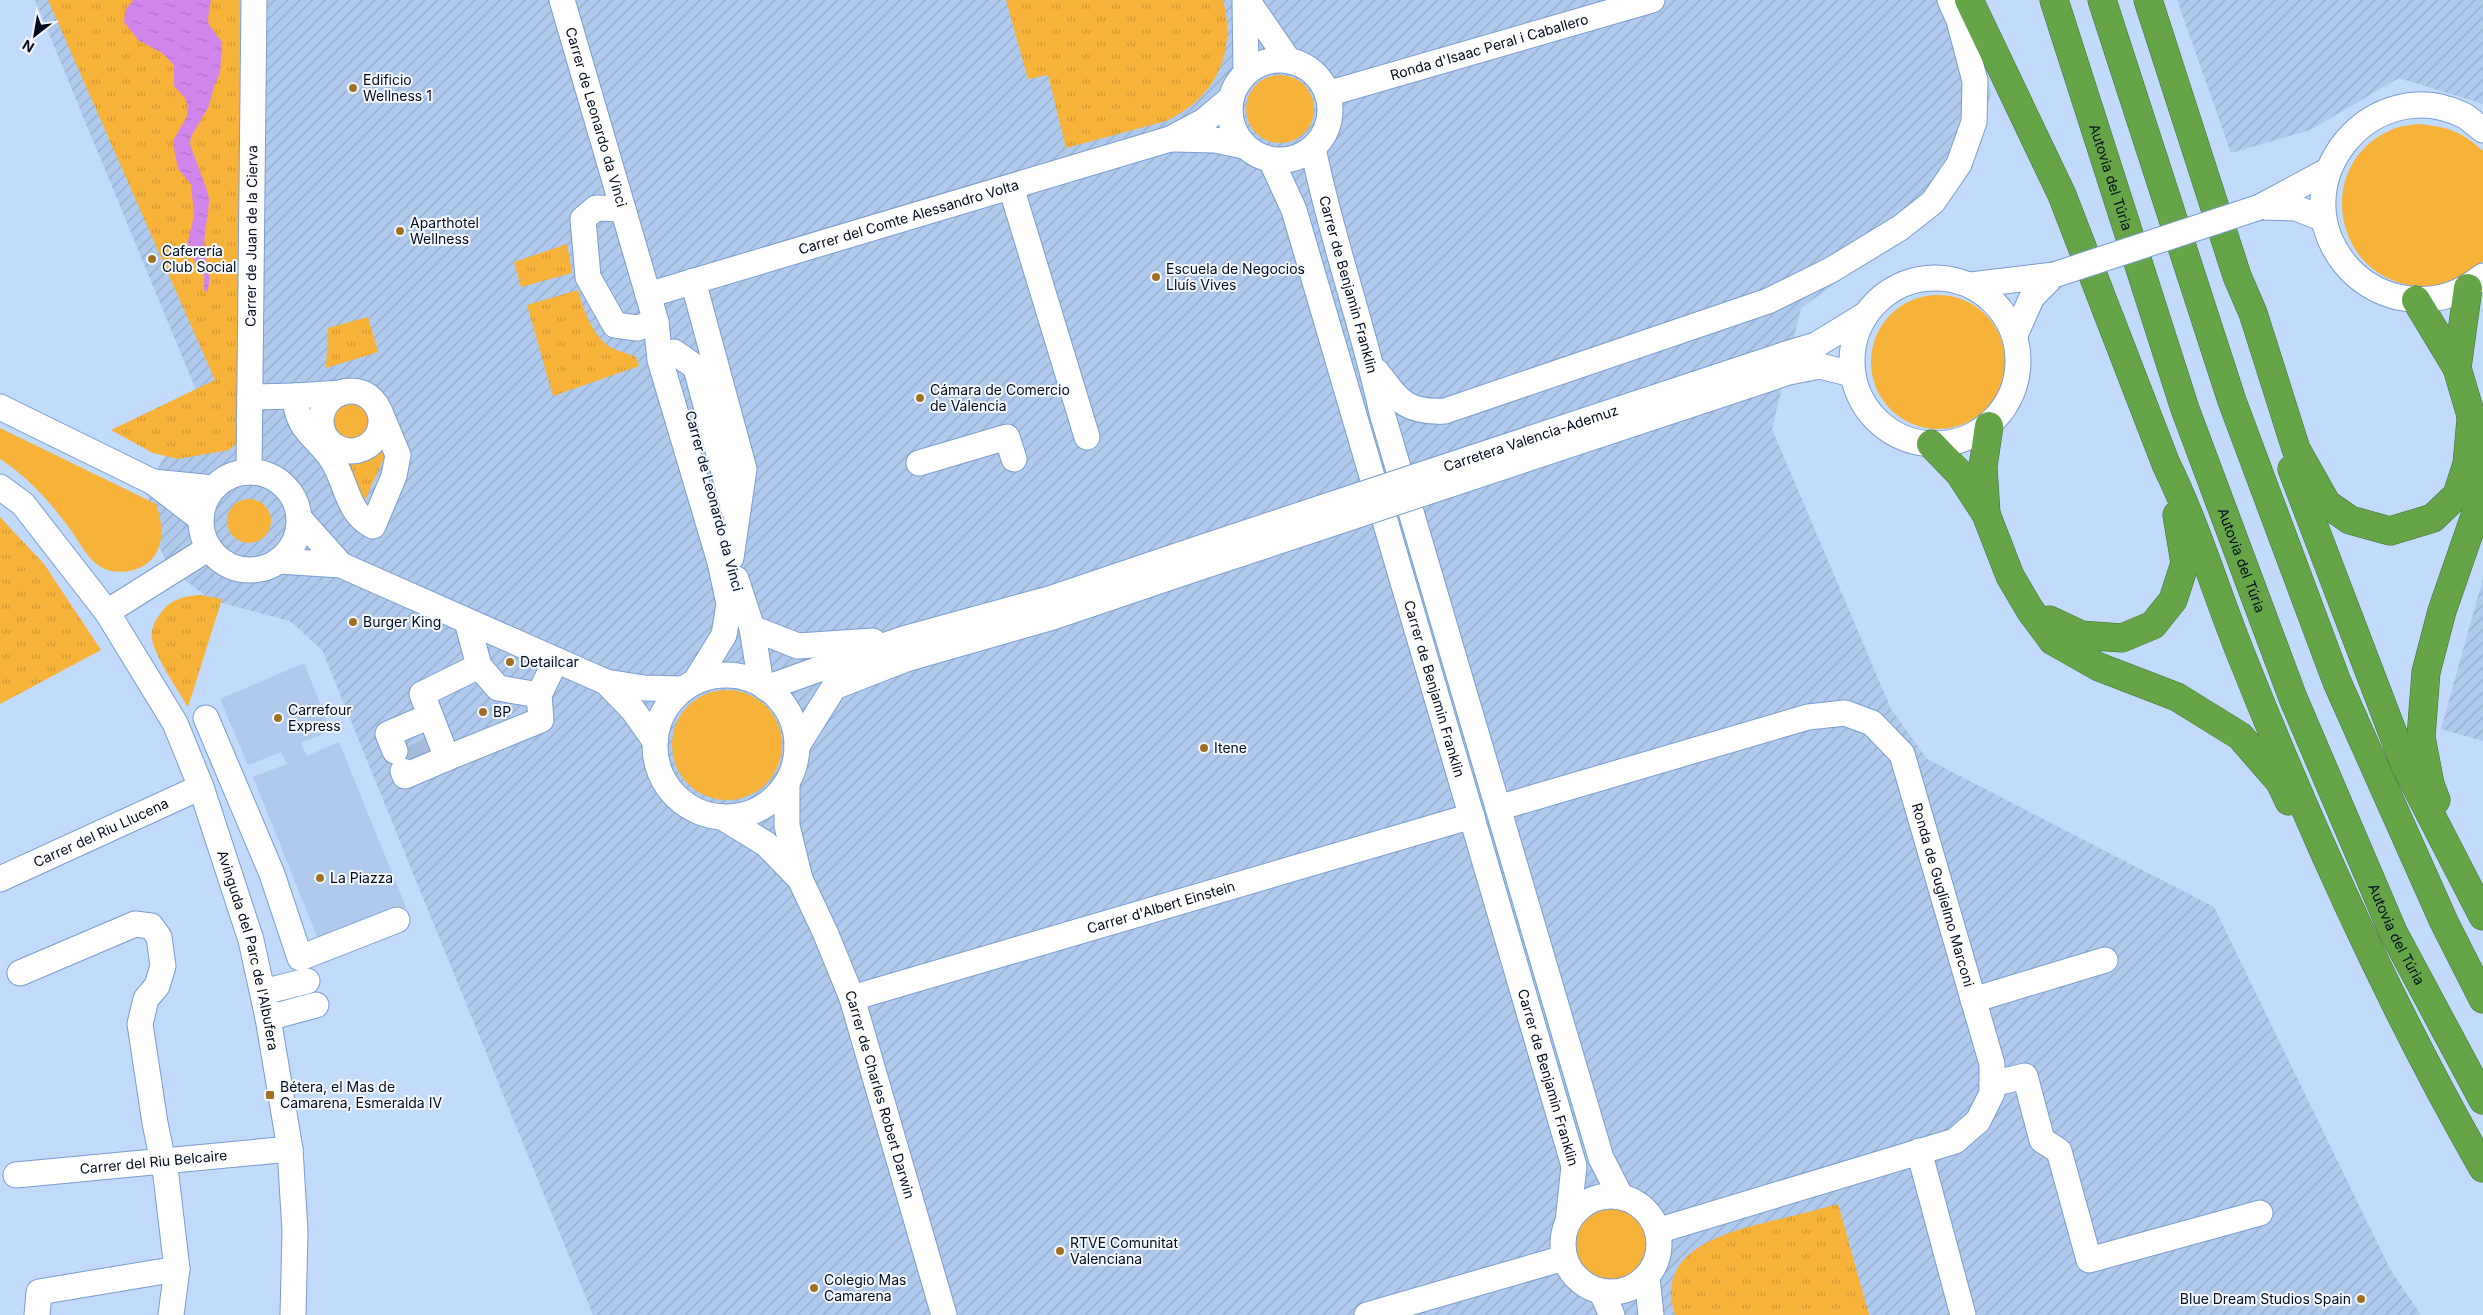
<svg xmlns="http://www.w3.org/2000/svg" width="2483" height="1315" viewBox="0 0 2483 1315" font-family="Inter,sans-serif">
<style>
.built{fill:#b0caed}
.industrial{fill:url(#industrial-furrows)}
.grass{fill:url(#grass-tufts)}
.garden{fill:#f7b239}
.water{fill:url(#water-ripples)}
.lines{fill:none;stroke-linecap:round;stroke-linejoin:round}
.minor-tunnel{stroke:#a5bbda;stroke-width:25;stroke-dasharray:25 12;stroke-linecap:butt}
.minor-casing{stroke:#789dd1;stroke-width:27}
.highway-casing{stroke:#426f39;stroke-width:29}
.minor{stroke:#fff;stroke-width:25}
.highway{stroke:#65a447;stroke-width:28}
.minor-bridge-casing{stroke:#789dd1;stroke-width:27;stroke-linecap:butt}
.minor-bridge{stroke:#fff;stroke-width:25}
.poi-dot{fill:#9e7122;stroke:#f5f9ff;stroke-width:2}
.labels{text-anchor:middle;stroke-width:4;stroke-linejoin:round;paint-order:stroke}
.street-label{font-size:14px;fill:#020c1e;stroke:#f5f9ff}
.poi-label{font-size:14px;fill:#020c1e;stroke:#f5f9ff;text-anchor:start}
</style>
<defs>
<pattern id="industrial-furrows" width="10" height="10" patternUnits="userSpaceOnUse" patternTransform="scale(1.25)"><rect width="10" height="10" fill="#b0caed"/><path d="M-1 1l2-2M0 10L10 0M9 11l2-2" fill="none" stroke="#96accb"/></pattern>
<pattern id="grass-tufts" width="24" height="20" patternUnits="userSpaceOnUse" patternTransform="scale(1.25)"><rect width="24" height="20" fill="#f7b239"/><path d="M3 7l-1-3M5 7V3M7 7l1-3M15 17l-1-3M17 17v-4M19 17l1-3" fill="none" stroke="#d29832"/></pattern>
<pattern id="water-ripples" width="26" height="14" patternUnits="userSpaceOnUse" patternTransform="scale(1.25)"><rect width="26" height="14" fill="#d186ec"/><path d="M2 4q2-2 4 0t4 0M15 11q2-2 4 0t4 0" fill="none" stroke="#b272ca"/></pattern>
</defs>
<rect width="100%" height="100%" fill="#c2dafb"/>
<!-- built -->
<path class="built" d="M304,663L331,731L301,743L307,756L339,742L406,907L320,944L253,777L287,764L281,752L248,765L220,699Z"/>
<!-- industrial -->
<path class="industrial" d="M35,0H1958L1991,93L1970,172L1907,232L1801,308L1772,429L1891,709L1927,759L2214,907L2390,1269L2421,1315H593L322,650L290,621L211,600L169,568L153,533L148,496L159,466L182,431L205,412Z
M2177,0H2483V104L2399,78L2310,130L2231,153Z
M2483,578V741L2441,729Z"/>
<!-- grass -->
<path class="grass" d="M48,0H240L238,442L229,450L178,459L153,453L111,430L215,380Z
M1006,0H1223C1237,52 1216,98 1166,121L1066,148L1048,75L1028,79Z
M567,244L572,273L521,287L514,262Z
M578,290C583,310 594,340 614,349C621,352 629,354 636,357L639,366L553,396L527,305Z
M368,317L378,352L326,368L328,328Z
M379,446L384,449V458L364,502L340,454L364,456Z
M0,517L44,564L101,650L0,704Z
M200,595L222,599L188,707C178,690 155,657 152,639C150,630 155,621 160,614C169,600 184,596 200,595Z
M1838,1204L1869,1315H1675C1654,1250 1724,1233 1771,1221C1794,1216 1816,1210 1838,1204Z"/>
<!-- garden -->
<path class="garden" d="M1246 109a34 34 0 1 1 68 0a34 34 0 1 1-68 0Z
M2419,124C2447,127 2462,131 2483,151V261C2477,265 2472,271 2466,275C2454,283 2439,286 2426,286C2335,288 2309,164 2393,129C2401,126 2411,125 2419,124Z
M1871 362a67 67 0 1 1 134 0a67 67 0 1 1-134 0Z
M331 420a22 22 0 1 1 44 0a22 22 0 1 1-44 0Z
M0,428L156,504C161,518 164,535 158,549C150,571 118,578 99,566C88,559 78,540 70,529C51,503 28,477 0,459Z
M227 521a22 22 0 1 1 44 0a22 22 0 1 1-44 0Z
M672 745a55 55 0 1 1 110 0a55 55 0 1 1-110 0Z
M1576 1244a35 35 0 1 1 70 0a35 35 0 1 1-70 0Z"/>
<!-- water -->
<path class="water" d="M133,0H211L208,18L209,25L222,42L220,73L214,86L209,106L191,137L190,144C193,154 209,192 209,199C209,217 202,236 205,254C208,268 212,277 207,292L204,290V271L194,260L189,249L188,241L194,215L191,184L178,169L174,148L173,141L187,116L188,106L185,98L174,86V65L162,53L138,40L124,22L125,11Z"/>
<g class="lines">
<!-- minor-tunnel -->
<path class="minor-tunnel" d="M415,743L424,762"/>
<!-- minor casing -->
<g class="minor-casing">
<g id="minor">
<path id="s1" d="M562,0L656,322L660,360L720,562L729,604L724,635L695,682"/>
<path d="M1245,0L1246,72"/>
<path d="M1247,0L1289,61"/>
<circle cx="1280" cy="110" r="50"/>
<path id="s2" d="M1327,94L1652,0"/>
<path d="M2483,130C2477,126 2471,120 2465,116C2373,69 2279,182 2345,264C2359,281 2377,292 2398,297C2430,304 2457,297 2483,276"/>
<path d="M1173,139L1215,140L1244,146"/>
<path id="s3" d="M1313,148C1331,238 1363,324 1382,413L1601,1158L1621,1197"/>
<path id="s4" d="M1271,160L1294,210L1574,1166L1568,1222"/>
<path d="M1011,187L1087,437"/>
<path d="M2260,207L2327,171"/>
<path d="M2261,207L2296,208L2324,219"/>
<path d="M623,209L596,208L583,219L588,277L615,325L637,328L656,322"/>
<circle cx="1935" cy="361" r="83"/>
<path d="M693,281L744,469L731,558"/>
<path d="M1971,285L2054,275"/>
<path id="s5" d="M648,295L1170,139L1204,121L1230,99"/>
<path d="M2015,335L2032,297L2054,275"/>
<path d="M674,352L710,377"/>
<path d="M1783,355L1816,345L1865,315"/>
<path d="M696,368L734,510"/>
<path d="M1377,372C1399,401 1406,413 1445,411L1768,301L1831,270L1900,228L1933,202L1959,164L1974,122L1975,81L1959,20L1950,0"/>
<path d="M1789,372L1820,366L1852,374"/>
<circle cx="351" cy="421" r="30"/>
<path d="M341,393L295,396C296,430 317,436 333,461C347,484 347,513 373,526L394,476L398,455L380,412"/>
<path d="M250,397L295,396"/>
<path d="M0,407L153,482L201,519"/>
<path d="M919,463L1007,437L1014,459"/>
<path id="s6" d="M249,472L254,0"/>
<circle cx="250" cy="521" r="49"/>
<path d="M153,482L213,488"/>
<path id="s7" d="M0,487L23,504L107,612L175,723L201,787L251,940L268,1018L290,1149L295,1231L293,1315"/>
<path d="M299,518L341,565"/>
<path d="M278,561L341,565L606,682L644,688L682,689"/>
<path d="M736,579L752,628L761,684"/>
<path d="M107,612L209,548"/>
<path d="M467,621L479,666L422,694L447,758L541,720L539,695L556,660"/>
<path d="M752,628L798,646L873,641"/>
<path d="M479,666L498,688L539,695"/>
<circle cx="726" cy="746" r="71"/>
<path d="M606,682L633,710L655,741"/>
<path d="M766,688L903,639L1049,599L1191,551"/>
<path d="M206,718L272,874L300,958L397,920"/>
<path d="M797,746L834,687L906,659L1053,617L1195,569"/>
<path d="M395,751L388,734L430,716"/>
<path d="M403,771L405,776L447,758"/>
<path id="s8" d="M787,783V826L800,879L825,932L852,998L944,1315"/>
<path id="s9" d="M1498,808L1808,717L1845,713L1872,723L1902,754L1992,1064V1093L1978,1121L1955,1141L1657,1231"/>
<path d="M722,817L766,844L800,879"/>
<path id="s10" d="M0,879L201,787"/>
<path d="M20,973L135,924L151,926L159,937L163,966L157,986L146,999L140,1024L155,1123L166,1176L177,1269L171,1315"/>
<path d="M263,992L307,981"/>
<path id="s11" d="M852,998L1472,816"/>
<path d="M1973,1000L2105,960"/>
<path d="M268,1018L316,1005"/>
<path d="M1992,1084L2025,1076L2042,1140L2059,1151L2089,1260L2260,1213"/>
<path d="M1919,1151L1963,1315"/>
<path id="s12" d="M16,1175L290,1149"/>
<circle cx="1611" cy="1244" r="48"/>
<path d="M1647,1277L1651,1315"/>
<path d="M1601,1291L1612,1315"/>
<path d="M37,1315L39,1292L177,1269"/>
<path d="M1367,1315L1564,1258"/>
</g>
</g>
<!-- highway casing -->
<g class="highway-casing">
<g id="highway">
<path d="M1969,0L2062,195L2166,464C2196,525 2215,589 2240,652C2310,828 2389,1004 2483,1168"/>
<path id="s13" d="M2054,0L2185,409L2293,698L2393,932L2483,1100"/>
<path d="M2102,0L2232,401L2337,682L2444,922L2483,999"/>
<path d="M2148,0L2237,276L2253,313L2296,449L2327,504L2350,520L2390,531L2433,518L2457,495L2467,464L2471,419"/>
<path d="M2416,300L2457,368L2482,453L2477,510L2442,611L2426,672L2421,737L2430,784L2436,800"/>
<path d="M2457,368L2468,288"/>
<path d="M1931,444L1960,474L1986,514L2010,576L2030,610L2053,641L2099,667L2177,697L2240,736L2280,782L2289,801"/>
<path d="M2292,469L2405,765L2483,916"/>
<path d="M1986,513L1983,467L1989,426"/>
<path d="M2049,620L2081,635L2122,638L2153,625L2173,600L2185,563L2177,515"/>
</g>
</g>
<!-- minor -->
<use href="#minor" class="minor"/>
<!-- highway -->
<use href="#highway" class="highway"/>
<!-- minor-bridge casing -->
<g class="minor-bridge-casing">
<g id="minor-bridge">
<path d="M2054,275L2260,207"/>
<path id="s14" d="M1191,551L1783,355"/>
<path d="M1195,569L1789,372"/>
</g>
</g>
<!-- minor-bridge -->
<use href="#minor-bridge" class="minor-bridge"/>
</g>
<!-- markers -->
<g class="poi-dot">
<circle cx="353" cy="88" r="5"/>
<circle cx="400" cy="231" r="5"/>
<circle cx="152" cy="259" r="5"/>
<circle cx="1156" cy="277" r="5"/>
<circle cx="920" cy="398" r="5"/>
<circle cx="353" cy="622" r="5"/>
<circle cx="510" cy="662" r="5"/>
<circle cx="483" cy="712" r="5"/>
<circle cx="278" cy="718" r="5"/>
<circle cx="1204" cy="748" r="5"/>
<circle cx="320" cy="878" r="5"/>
<rect x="265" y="1090" width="10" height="10" rx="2.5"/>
<circle cx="1060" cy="1251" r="5"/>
<circle cx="814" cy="1288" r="5"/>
<circle cx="2361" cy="1299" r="5"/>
</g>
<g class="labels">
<!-- street labels -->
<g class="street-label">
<text dy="5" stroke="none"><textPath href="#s2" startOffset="169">Ronda d'Isaac Peral i Caballero</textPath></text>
<text dy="5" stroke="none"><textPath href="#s1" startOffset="122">Carrer de Leonardo da Vinci</textPath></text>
<text dy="5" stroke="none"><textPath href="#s13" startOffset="186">Autovia del Túria</textPath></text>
<text dy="5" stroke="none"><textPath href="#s5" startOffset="272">Carrer del Comte Alessandro Volta</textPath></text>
<text dy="5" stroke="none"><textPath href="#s6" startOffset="236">Carrer de Juan de la Cierva</textPath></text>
<text dy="5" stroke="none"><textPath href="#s3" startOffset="141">Carrer de Benjamin Franklin</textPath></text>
<text dy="5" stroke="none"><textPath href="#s14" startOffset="358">Carretera Valencia-Ademuz</textPath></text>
<text transform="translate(714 501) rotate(75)" y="5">Carrer de Leonardo da Vinci</text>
<text dy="5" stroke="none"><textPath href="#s13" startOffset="591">Autovia del Túria</textPath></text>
<text dy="5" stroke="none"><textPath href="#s4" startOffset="554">Carrer de Benjamin Franklin</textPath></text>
<text dy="5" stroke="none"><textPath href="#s10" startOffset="111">Carrer del Riu Llucena</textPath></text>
<text dy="5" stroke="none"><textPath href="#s9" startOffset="579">Ronda de Guglielmo Marconi</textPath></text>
<text dy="5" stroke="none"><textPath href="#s11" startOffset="322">Carrer d'Albert Einstein</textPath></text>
<text dy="5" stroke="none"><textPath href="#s13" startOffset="996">Autovia del Túria</textPath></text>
<text dy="5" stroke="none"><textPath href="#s7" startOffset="535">Avinguda del Parc de l'Albufera</textPath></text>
<text dy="5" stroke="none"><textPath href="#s4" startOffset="959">Carrer de Benjamin Franklin</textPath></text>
<text dy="5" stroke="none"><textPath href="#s8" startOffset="328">Carrer de Charles Robert Darwin</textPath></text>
<text dy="5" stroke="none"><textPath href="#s12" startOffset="138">Carrer del Riu Belcaire</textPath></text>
</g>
<!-- poi labels -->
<g class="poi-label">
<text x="363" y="85">Edificio<tspan x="363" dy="16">Wellness 1</tspan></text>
<text x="410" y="228">Aparthotel<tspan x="410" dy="16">Wellness</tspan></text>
<text x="162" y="256">Caferería<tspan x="162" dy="16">Club Social</tspan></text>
<text x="1166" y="274">Escuela de Negocios<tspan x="1166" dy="16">Lluís Vives</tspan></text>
<text x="930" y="395">Cámara de Comercio<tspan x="930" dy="16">de Valencia</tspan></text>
<text x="363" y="627">Burger King</text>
<text x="520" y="667">Detailcar</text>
<text x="288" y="715">Carrefour<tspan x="288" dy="16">Express</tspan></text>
<text x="493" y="717">BP</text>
<text x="1214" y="753">Itene</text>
<text x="330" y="883">La Piazza</text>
<text x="280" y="1092">Bétera, el Mas de<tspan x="280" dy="16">Camarena, Esmeralda IV</tspan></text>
<text x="1070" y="1248">RTVE Comunitat<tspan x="1070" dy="16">Valenciana</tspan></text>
<text x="824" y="1285">Colegio Mas<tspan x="824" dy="16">Camarena</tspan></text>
<text x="2351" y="1304" text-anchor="end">Blue Dream Studios Spain</text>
</g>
</g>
<!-- north arrow -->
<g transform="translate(35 35) rotate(211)" stroke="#f5f9ff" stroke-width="4" paint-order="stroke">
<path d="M0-4L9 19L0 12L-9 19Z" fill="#020c1e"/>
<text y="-8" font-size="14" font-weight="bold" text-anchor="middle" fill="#020c1e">N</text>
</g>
</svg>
